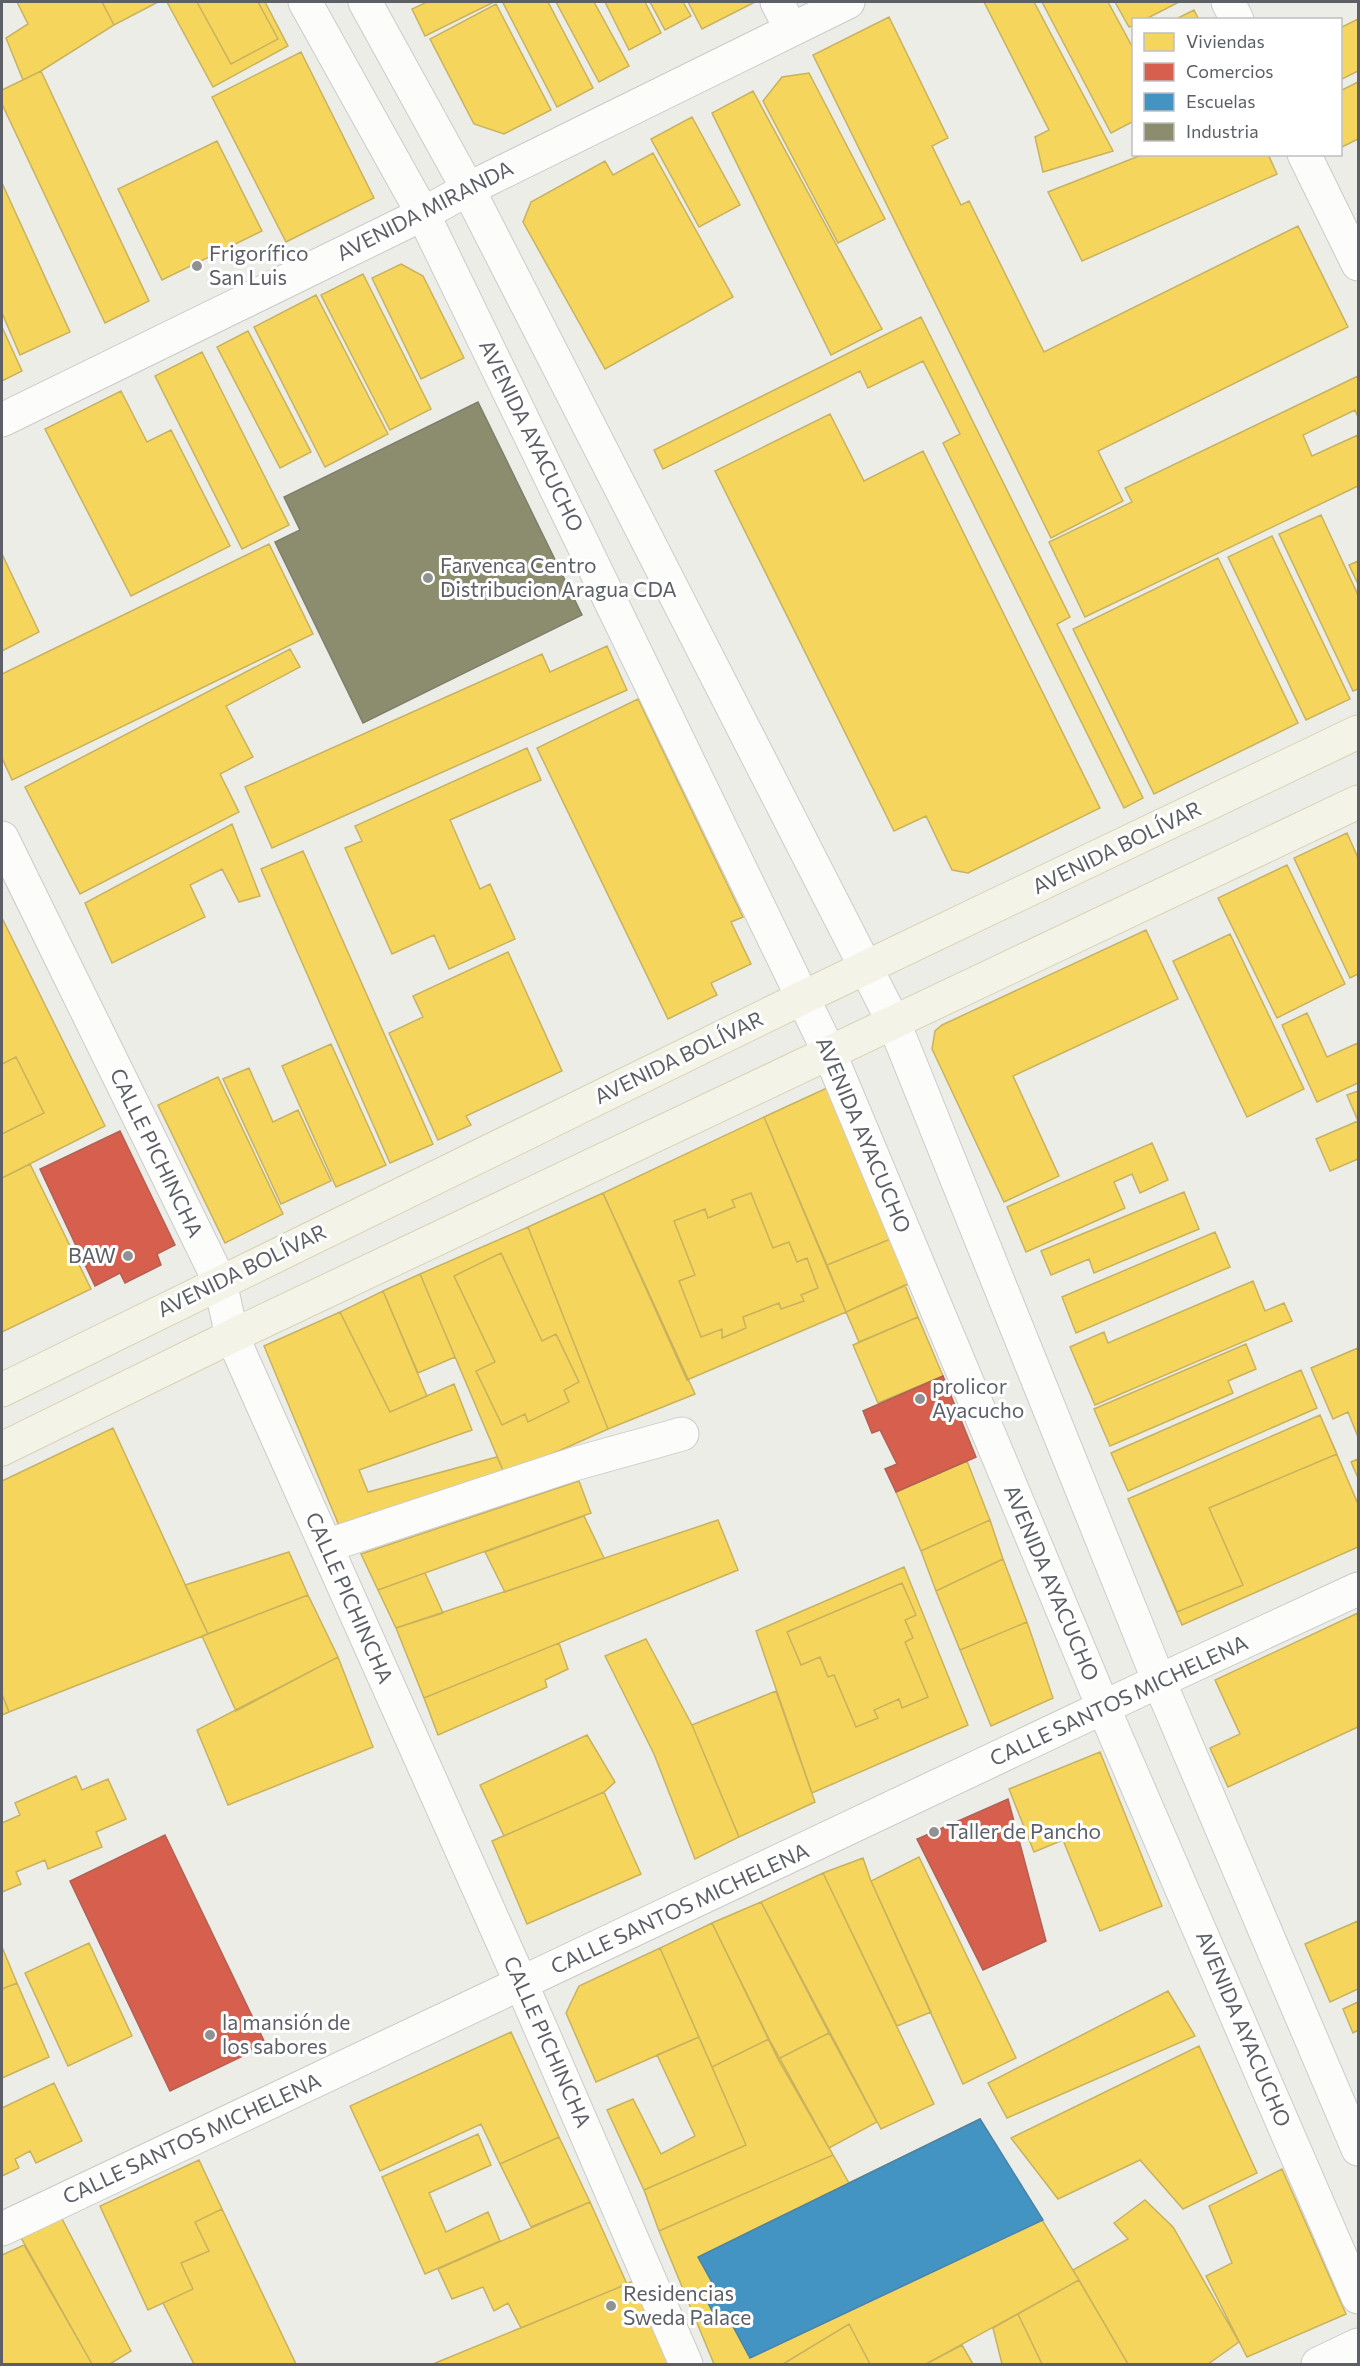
<svg xmlns="http://www.w3.org/2000/svg" width="1360" height="2366" viewBox="0 0 1360 2366" font-family="Commissioner,sans-serif">
<style>
.homes{fill:#f6d55c;stroke:#c8b25f;stroke-width:1.5}
.shops{fill:#d6604d;stroke:#b16054;stroke-width:1.5}
.schools{fill:#4393c3;stroke:#4a83a7;stroke-width:1.5}
.industry{fill:#8c8c6e;stroke:#7e7e6c;stroke-width:1.5}
.lines{fill:none;stroke-linecap:round;stroke-linejoin:round}
.street-casing{stroke:#cacbc9;stroke-width:35}
.secondary-casing{stroke:#cacccb;stroke-width:35}
.primary-casing{stroke:#d7d3b3;stroke-width:35}
.street{stroke:#fcfcfb;stroke-width:33}
.secondary{stroke:#fcfcfb;stroke-width:33}
.primary{stroke:#f3f3e8;stroke-width:33}
.poi-dot{fill:#8f9193;stroke:#fff;stroke-width:2}
.labels{text-anchor:middle;stroke-width:6;stroke-linejoin:round;paint-order:stroke}
.street-label{font-size:21px;fill:#5c5f66;stroke:#fff}
.poi-label{font-size:21px;fill:#5c5f66;stroke:#fff;text-anchor:start}
</style>
<rect width="100%" height="100%" fill="#edede7"/>
<!-- homes -->
<path class="homes" d="M17,2H102L114,25L41,71L23,80L6,38L28,24Z
M102,2H158L114,25Z
M167,2H265L288,46L213,87Z
M197,2H258L278,39L231,64Z
M427,2H494L425,36L412,9Z
M506,2H548L593,88L557,107L503,3Z
M556,2H594L629,66L599,82Z
M605,2H645L661,33L629,50Z
M650,2H683L691,16L665,30Z
M688,2H755L702,29Z
M984,2H1034L1113,151L1043,172L1035,137L1049,130Z
M1042,2H1108L1134,50V121L1111,133Z
M1115,2H1179L1144,20H1134V25L1129,27Z
M496,4L551,110L504,134L474,124L430,39Z
M1194,10L1199,20H1174Z
M889,17L948,138L932,146L961,205L969,201L1044,352L1298,226L1348,327L1098,451L1123,501L1051,538L813,55Z
M1358,19V71L1340,80V28Z
M301,52L374,198L286,242L212,97Z
M41,71L149,301L105,323L2,104V90Z
M809,73L885,219L838,243L763,101L782,77Z
M1358,82V139L1340,148V91Z
M753,91L882,329L831,355L712,113Z
M692,117L740,205L699,227L651,139Z
M217,141L262,231L162,280L118,189Z
M653,153L733,297L605,369L523,222L531,202L605,161L613,175Z
M1144,154H1268L1277,174L1082,261L1048,192Z
M2,183L70,332L20,355L2,313Z
M401,264L423,276L464,358L421,379L372,278Z
M363,274L431,409L390,430L321,295Z
M316,295L388,434L325,467L254,327Z
M921,317L1070,617L1057,624L1143,798L1124,808L943,443L960,434L923,361L868,388L860,371L663,469L654,450Z
M2,327L22,371L2,381Z
M248,331L311,452L280,468L217,347Z
M202,352L289,525L242,549L155,376Z
M1358,376V417L1355,410L1303,435L1312,456L1358,435V486L1085,617L1049,542L1132,502L1125,488Z
M121,391L147,442L171,430L230,546L131,596L45,429Z
M830,414L864,481L923,451L1100,808L968,873L952,870L926,816L894,831L715,471Z
M1321,515L1358,595V689L1353,691L1279,534Z
M1272,536L1350,699L1306,720L1228,557Z
M269,544L313,634L12,780L2,758V674Z
M2,554L39,632L2,651Z
M1218,558L1298,723L1154,794L1073,629Z
M1358,561V584L1349,565Z
M607,646L627,690L272,848L245,787L542,654L550,672Z
M290,649L300,667L226,706L253,757L220,774L239,812L80,894L25,787Z
M638,699L743,917L731,922L751,964L711,983L717,995L668,1019L537,748Z
M527,748L541,780L450,820L480,889L490,884L515,939L449,969L434,935L392,954L345,848L362,841L355,826Z
M232,824L260,896L239,902L222,869L190,885L205,917L112,963L85,903Z
M1347,833L1358,858V974L1350,978L1294,858Z
M303,851L433,1144L390,1163L261,869Z
M1287,865L1345,984L1277,1018L1218,898Z
M2,918L105,1126L2,1178V1134L44,1113L16,1057L2,1064Z
M1146,930L1178,999L1013,1076L1059,1176L1004,1202L932,1049L935,1031L942,1025Z
M1230,934L1304,1089L1247,1117L1173,961Z
M508,952L562,1071L466,1116L471,1125L438,1140L389,1033L423,1017L413,996Z
M1307,1013L1327,1057L1358,1043V1083L1317,1102L1282,1025Z
M331,1044L386,1165L336,1187L282,1066Z
M16,1057L44,1113L2,1134V1064Z
M249,1068L273,1122L298,1110L331,1181L281,1204L223,1079Z
M218,1077L283,1214L225,1243L158,1105Z
M829,1087L893,1238L827,1265L764,1117Z
M1358,1091V1159L1330,1171L1316,1139L1358,1121L1347,1095Z
M764,1117L846,1312L687,1380L603,1193Z
M1152,1143L1168,1180L1140,1193L1132,1174L1114,1182L1125,1208L1026,1252L1007,1207Z
M30,1164L91,1289L2,1332V1178Z
M1184,1192L1199,1229L1094,1273L1089,1259L1051,1275L1041,1251Z
M603,1193L695,1394L608,1429L528,1227Z
M751,1193L773,1248L789,1242L797,1262L807,1258L818,1288L801,1295L804,1301L781,1309L779,1303L743,1317L746,1328L722,1338V1329L701,1337L679,1281L695,1275L674,1221L705,1209L708,1218L735,1207L732,1200Z
M528,1227L608,1429L505,1475L420,1274Z
M1215,1232L1230,1267L1076,1333L1062,1297Z
M893,1238L911,1283L846,1312L827,1265Z
M501,1253L542,1341L556,1334L579,1382L564,1390L569,1402L528,1422L525,1414L502,1425L476,1371L495,1362L454,1276Z
M420,1274L455,1357L418,1373L383,1291Z
M1253,1281L1265,1311L1284,1303L1292,1321L1095,1405L1070,1347L1104,1332L1108,1343Z
M905,1285L918,1317L859,1342L846,1312Z
M383,1291L427,1396L390,1412L340,1312Z
M340,1312L390,1412L454,1384L472,1430L359,1470L368,1492L497,1457L505,1475L374,1521L370,1513L340,1528L264,1346Z
M918,1317L943,1376L878,1403L853,1345Z
M1246,1344L1256,1369L1228,1381L1233,1393L1110,1446L1094,1409Z
M1358,1348V1437L1348,1412L1333,1419L1311,1368Z
M1301,1370L1317,1408L1128,1491L1111,1453Z
M1320,1415L1358,1504V1547L1182,1625L1128,1499Z
M1320,1415L1337,1454L1209,1508L1243,1585L1177,1612L1128,1499Z
M113,1428L208,1634L9,1712L2,1694V1481Z
M1358,1459V1478L1351,1462Z
M967,1461L990,1520L921,1551L896,1492Z
M579,1481L591,1513L378,1590L361,1554Z
M584,1516L604,1558L505,1592L485,1552Z
M718,1520L738,1570L424,1698L396,1628Z
M990,1520L1003,1559L936,1591L921,1551Z
M289,1552L308,1595L208,1634L185,1585Z
M1003,1559L1027,1622L960,1650L936,1591Z
M904,1567L968,1725L812,1793L756,1631Z
M425,1573L443,1613L396,1628L378,1590Z
M902,1583L916,1615L905,1620L913,1638L905,1642L928,1697L902,1708L899,1699L874,1710L878,1718L856,1727L834,1675L828,1677L820,1657L801,1665L787,1632Z
M308,1595L338,1657L236,1711L202,1636Z
M1358,1613V1727L1228,1787L1210,1748L1240,1734L1215,1680Z
M1027,1622L1053,1698L991,1726L960,1650Z
M646,1639L692,1725L739,1837L695,1859L654,1754L605,1656Z
M559,1643L568,1669L545,1680L547,1687L438,1735L424,1698Z
M338,1657L373,1747L228,1805L197,1730Z
M776,1691L815,1802L739,1837L692,1725Z
M2,1694L9,1712L2,1715Z
M587,1735L615,1782L604,1792L504,1836L480,1785Z
M1100,1752L1162,1906L1100,1931L1063,1840L1034,1852L1009,1789Z
M76,1776L82,1790L108,1779L126,1819L96,1832L102,1847L48,1869L45,1860L16,1872L21,1884L2,1892V1823L20,1815L15,1803Z
M604,1792L641,1874L527,1924L492,1841Z
M919,1857L1016,2058L963,2084L871,1881Z
M863,1858L871,1881L931,2012L897,2026L823,1873Z
M823,1873L934,2104L881,2129L761,1902Z
M761,1902L829,2033L778,2059L712,1923Z
M1358,1921V1989L1330,2002L1305,1944Z
M712,1923L769,2039L712,2067L660,1948Z
M89,1943L132,2036L68,2066L25,1973Z
M2,1947L17,1983L2,1989Z
M660,1948L699,2037L596,2082L566,2013L579,1986Z
M17,1983L49,2057L2,2078V1989Z
M1168,1991L1195,2036L1007,2118L988,2083Z
M1358,2002V2030L1353,2033L1343,2009Z
M511,2032L559,2137L500,2164L481,2124L380,2171L350,2106Z
M829,2033L877,2122L829,2148L778,2059Z
M699,2037L746,2145L644,2190L607,2110L633,2099L661,2154L695,2136L657,2055Z
M769,2039L833,2155L659,2231L644,2190L746,2145L712,2067Z
M1199,2046L1257,2173L1183,2209L1140,2160L1058,2199L1011,2138Z
M54,2083L82,2141L36,2163L30,2151L15,2159L19,2168L2,2176V2108Z
M980,2119L1079,2280L926,2364H870L849,2324L783,2364H714L659,2231L833,2155L849,2183Z
M478,2134L491,2165L429,2193L446,2232L488,2212L500,2241L425,2274L382,2177Z
M559,2137L590,2202L531,2227L500,2164Z
M199,2160L222,2209L195,2222L209,2251L181,2263L193,2289L148,2310L100,2206Z
M1282,2169L1346,2314L1247,2357L1206,2276L1232,2263L1209,2206Z
M1145,2200L1173,2227L1239,2342L1208,2364H1128L1073,2270L1128,2239L1114,2223Z
M590,2202L627,2284L521,2328L508,2303L494,2311L483,2287L452,2299L438,2269Z
M222,2209L296,2364H194L163,2303L193,2289L181,2263L209,2251L195,2222Z
M60,2215L131,2351L110,2364H92L20,2236Z
M24,2245L92,2364H2V2255Z
M636,2279L674,2364H433L627,2284Z
M1079,2280L1128,2364H1042L1018,2314Z
M1018,2314L1042,2364H1002L993,2328Z
M849,2324L870,2364H783Z
M962,2345L973,2364H926Z"/>
<!-- shops -->
<path class="shops" d="M120,1131L175,1245L157,1254L161,1265L125,1283L120,1273L95,1286L40,1169Z
M943,1376L976,1457L896,1492L885,1469L897,1464L880,1430L872,1433L863,1411Z
M1008,1799L1046,1941L983,1970L917,1839Z
M165,1835L266,2045L170,2091L70,1881Z"/>
<!-- schools -->
<path class="schools" d="M980,2119L1043,2220L750,2358L730,2321L720,2326L708,2303L719,2295L698,2257Z"/>
<!-- industry -->
<path class="industry" d="M478,402L582,615L363,723L275,542L300,530L284,497Z"/>
<g class="lines">
<!-- street casing -->
<g class="street-casing">
<path id="street" d="M777,2L791,29
M1228,2L1237,20
M1304,154L1358,264
M2,420L423,214L468,189L848,2
M2,838L220,1282L232,1336L521,1983L686,2364
M326,1546L574,1464L682,1434
M2,2229L1159,1681L1358,1589
M1318,2364L1358,2345"/>
</g>
<!-- secondary casing -->
<g class="secondary-casing">
<path id="secondary" d="M305,2L423,214L829,1052L1104,1709L1358,2297
M365,2L468,189L894,1023L1159,1681L1358,2149"/>
</g>
<!-- primary casing -->
<g class="primary-casing">
<path id="primary" d="M2,1390L802,998L1358,732
M2,1449L232,1336L1358,802"/>
</g>
<!-- street -->
<use href="#street" class="street"/>
<!-- secondary -->
<use href="#secondary" class="secondary"/>
<!-- primary -->
<use href="#primary" class="primary"/>
</g>
<!-- markers -->
<g class="poi-dot">
<circle cx="197" cy="266" r="6"/>
<circle cx="428" cy="578" r="6"/>
<circle cx="128" cy="1256" r="6"/>
<circle cx="920" cy="1399" r="6"/>
<circle cx="934" cy="1832" r="6"/>
<circle cx="210" cy="2035" r="6"/>
<circle cx="611" cy="2306" r="6"/>
</g>
<g class="labels">
<!-- street labels -->
<g class="street-label">
<text transform="translate(425 211) rotate(-27)" y="7">AVENIDA MIRANDA</text>
<text transform="translate(531 436) rotate(64)" y="7">AVENIDA AYACUCHO</text>
<text transform="translate(1117 848) rotate(-26)" y="7">AVENIDA BOLÍVAR</text>
<text transform="translate(679 1058) rotate(-26)" y="7">AVENIDA BOLÍVAR</text>
<text transform="translate(863 1135) rotate(67)" y="7">AVENIDA AYACUCHO</text>
<text transform="translate(156 1153) rotate(64)" y="7">CALLE PICHINCHA</text>
<text transform="translate(242 1271) rotate(-26)" y="7">AVENIDA BOLÍVAR</text>
<text transform="translate(1051 1583) rotate(67)" y="7">AVENIDA AYACUCHO</text>
<text transform="translate(349 1598) rotate(66)" y="7">CALLE PICHINCHA</text>
<text transform="translate(1119 1701) rotate(-25)" y="7">CALLE SANTOS MICHELENA</text>
<text transform="translate(680 1909) rotate(-25)" y="7">CALLE SANTOS MICHELENA</text>
<text transform="translate(1243 2029) rotate(67)" y="7">AVENIDA AYACUCHO</text>
<text transform="translate(547 2042) rotate(66)" y="7">CALLE PICHINCHA</text>
<text transform="translate(192 2139) rotate(-25)" y="7">CALLE SANTOS MICHELENA</text>
</g>
<!-- poi labels -->
<g class="poi-label">
<text x="209" y="261">Frigorífico<tspan x="209" dy="24">San Luis</tspan></text>
<text x="440" y="573">Farvenca Centro<tspan x="440" dy="24">Distribucion Aragua CDA</tspan></text>
<text x="116" y="1263" text-anchor="end">BAW</text>
<text x="932" y="1394">prolicor<tspan x="932" dy="24">Ayacucho</tspan></text>
<text x="946" y="1839">Taller de Pancho</text>
<text x="222" y="2030">la mansión de<tspan x="222" dy="24">los sabores</tspan></text>
<text x="623" y="2301">Residencias<tspan x="623" dy="24">Sweda Palace</tspan></text>
</g>
</g>
<!-- border -->
<rect width="1360" height="2366" fill="none" stroke="#5c5f66" stroke-width="6"/>
<!-- legend -->
<rect x="1132" y="18" width="210" height="138" fill="#ffffff" stroke="#bebfc2" stroke-width="1.5"/>
<rect x="1144" y="33" width="30" height="18" fill="#f6d55c" stroke="#bebfc2" stroke-width="1.5"/>
<text x="1186" y="48" font-size="18" fill="#5c5f66">Viviendas</text>
<rect x="1144" y="63" width="30" height="18" fill="#d6604d" stroke="#bebfc2" stroke-width="1.5"/>
<text x="1186" y="78" font-size="18" fill="#5c5f66">Comercios</text>
<rect x="1144" y="93" width="30" height="18" fill="#4393c3" stroke="#bebfc2" stroke-width="1.5"/>
<text x="1186" y="108" font-size="18" fill="#5c5f66">Escuelas</text>
<rect x="1144" y="123" width="30" height="18" fill="#8c8c6e" stroke="#bebfc2" stroke-width="1.5"/>
<text x="1186" y="138" font-size="18" fill="#5c5f66">Industria</text>
</svg>
